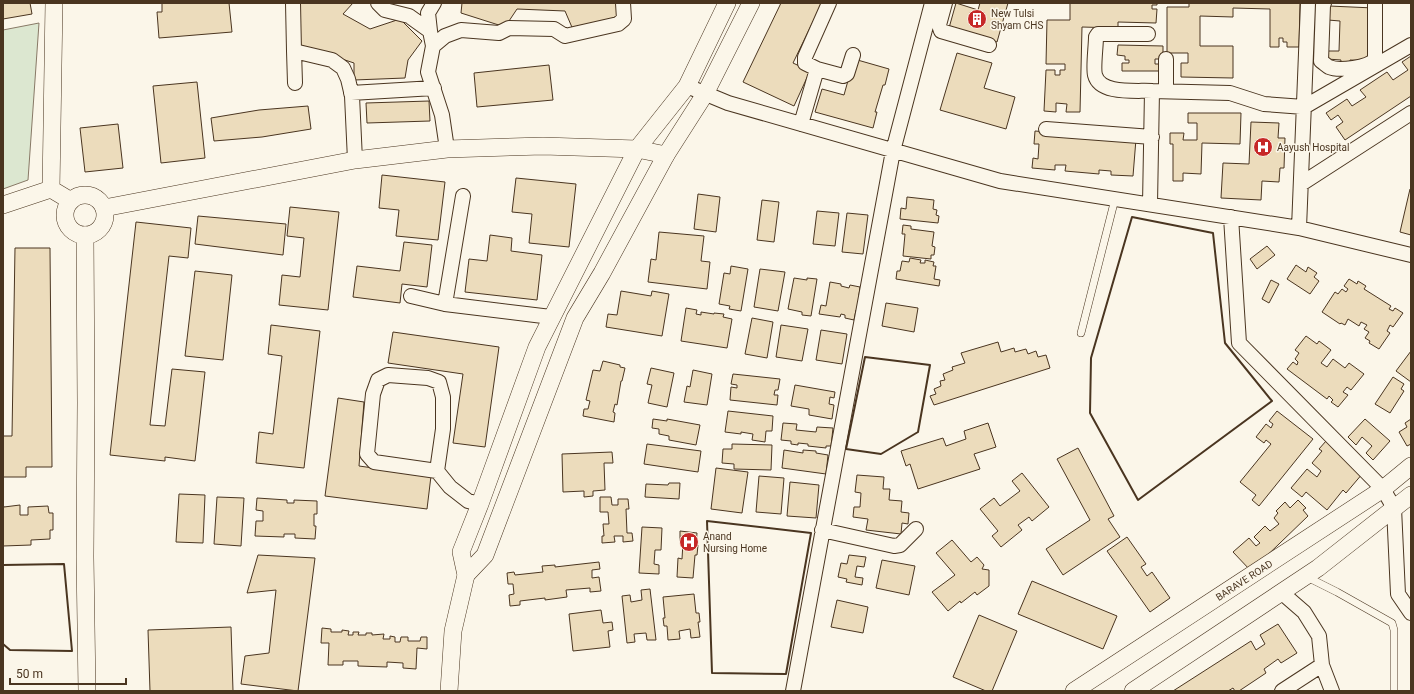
<svg xmlns="http://www.w3.org/2000/svg" width="1414" height="694" viewBox="0 0 1414 694" font-family="Roboto,sans-serif">
<style>
.green{fill:#dce7d0;stroke:#887966}
.building{fill:#ecdcbc;stroke:#4a3520}
.lines{fill:none;stroke-linecap:round;stroke-linejoin:round}
.service-casing{stroke:#4a3520;stroke-width:8}
.minor-casing{stroke:#4a3520;stroke-width:16}
.tertiary-casing{stroke:#4a3520;stroke-width:18}
.service{stroke:#fbf6e9;stroke-width:7}
.minor{stroke:#fbf6e9;stroke-width:14}
.tertiary{stroke:#fbf6e9;stroke-width:17}
.wall{stroke:#4a3520;stroke-width:2}
.labels{text-anchor:middle;stroke-width:3;stroke-linejoin:round;paint-order:stroke}
.poi-label{font-size:10px;fill:#4a3520;stroke:#fbf6e9;text-anchor:start}
.street-label{font-size:10px;fill:#4a3520;stroke:#fbf6e9}
</style>
<rect width="100%" height="100%" fill="#fbf6e9"/>
<!-- green -->
<path class="green" d="M39,23L28,180L3,189V30Z"/>
<!-- building -->
<path class="building" d="M3,3H30L32,14L3,19Z
M162,3H229L232,32L159,38L157,12H162Z
M299,3H353L343,14L370,29L400,19L422,41L408,60L405,78L354,80V63L297,44Z
M462,3H618L620,17L574,32L565,11L517,9L505,27L461,13Z
M781,3H822L793,63L810,71L794,106L743,82Z
M956,3L978,10L980,3H1008L997,42L949,28Z
M1070,3H1157V5H1152V9H1157L1156,23L1118,22V28L1082,27L1080,112H1066L1067,104L1056,103V112L1044,111L1046,70H1055V75H1060V70H1065V64H1046L1047,20H1070Z
M1189,3H1300L1299,47H1287V42H1283V38H1279V47H1270V9L1233,8V17L1200,16V46H1233V78L1181,77V63H1188V53H1167V7H1189Z
M1329,6L1374,8L1372,61L1350,60V66L1340,65L1341,60L1327,59V51H1339L1340,21L1328,20Z
M1118,45L1163,46V59H1155V64H1162V71H1122V63H1129V60H1125V56L1117,55Z
M957,53L992,63L984,88L1015,97L1006,129L940,110Z
M1411,56V96L1345,140L1336,127L1343,122L1338,115L1331,120L1326,113L1347,99L1352,106L1366,97L1360,90L1387,72L1393,80L1408,70L1402,62Z
M854,59L889,69L885,85H883L875,112H877L873,128L815,112L822,89L844,95Z
M549,65L553,100L477,107L474,73Z
M197,82L205,158L161,163L153,86Z
M429,101L430,121L367,123L366,103Z
M308,106L311,129L262,137L214,141L211,118L259,110Z
M1188,113H1241L1240,144L1202,143L1201,174L1183,173V181H1173V144H1170V133H1184L1183,140H1197V123H1188Z
M1251,122L1279,123L1278,138H1285L1284,168H1280L1279,182L1262,181L1261,200L1221,198L1223,163L1249,164Z
M118,124L123,168L85,172L80,128Z
M1035,131L1136,139L1133,176L1111,175V171L1099,170V174L1065,171L1066,165H1055V170L1032,168L1033,158L1038,159L1039,144H1034Z
M382,175L445,182L438,240L396,236L399,210L379,208Z
M516,178L576,184L569,247L529,243L532,214L512,212Z
M1410,189H1411V235L1400,232Z
M698,194L720,197L716,232L694,229Z
M907,197L934,200L933,209L937,210L936,215L939,216L938,223L900,219L901,208L906,209Z
M762,200L779,202L774,242L757,240Z
M290,207L339,212L328,310L279,305L282,275L300,277L304,238L287,236Z
M817,211L839,213L835,246L813,244Z
M847,213L868,215L863,254L842,252Z
M198,216L286,224L283,255L195,244Z
M136,222L191,228L188,258L169,256L150,425L165,426L172,369L205,372L195,461L165,457V461L110,455Z
M903,225L911,226V229L934,232L932,246L935,247L934,255H931V259L903,256L905,234H902Z
M659,232L704,236L701,261L710,262L707,289L648,282L651,259L656,260Z
M490,235L512,238L511,251L542,255L537,300L465,292L469,259L487,261Z
M404,242L432,245L427,287L402,284L400,303L353,297L357,266L400,271Z
M1267,246L1275,255L1257,269L1250,259Z
M15,248H50L52,467H26V477H3V436H12Z
M910,258L921,260L920,263H925V260L934,262L933,266H936L934,279L940,280L939,286L896,279L897,271H900L902,261L909,262Z
M1296,265L1306,272L1308,267L1317,273L1314,277L1319,281L1310,294L1287,279Z
M731,266L748,269L741,311L729,309L730,306L719,304L724,273L730,274Z
M760,269L785,272L778,311L754,307Z
M195,271L232,275L223,360L185,356Z
M794,278L807,280V278L817,279L811,316L802,315V312L788,309Z
M1349,279L1357,284L1358,281L1366,286L1364,289L1391,306L1389,309L1393,311L1395,308L1403,313L1393,327L1390,325L1387,331L1390,333L1379,349L1369,343L1370,341L1365,338L1369,332L1364,329L1367,325L1361,322L1359,326L1348,319L1345,325L1341,323L1340,324L1322,312L1335,292L1338,294L1342,289L1346,292L1348,289L1344,286Z
M1271,280L1279,284L1269,303L1262,299Z
M830,282L841,284V286L849,288L850,285L860,287L859,295H861L858,310H856L854,320L845,318V315L841,314L840,317L819,314L821,305L826,306Z
M621,291L651,296L652,291L669,294L662,336L606,327L608,314L617,315Z
M886,303L918,308L914,332L882,326Z
M686,308L697,310L696,314L701,315V312L714,314V313L724,314L723,317L732,319L727,348L681,341Z
M752,318L773,322L767,358L745,354Z
M271,325L320,331L304,468L256,463L259,432L273,434L282,356L268,354Z
M781,325L808,329L802,361L776,357Z
M821,330L847,334L842,364L816,360Z
M393,332L499,347L485,447L453,443L463,374L388,363Z
M1306,336L1317,344L1319,341L1331,350L1321,363L1327,367L1333,359L1345,368L1349,363L1364,374L1351,390L1347,387L1343,392L1348,395L1338,407L1331,402L1333,400L1329,396L1327,399L1287,369L1293,362L1297,365L1298,362L1295,359L1299,353L1295,350Z
M998,342L1001,352L1014,348L1015,352L1026,349L1028,354L1036,351L1038,357L1046,355L1050,368L934,405L930,396L936,394L934,389L941,386L940,381L945,380L943,374L953,370L952,367L965,363L961,353Z
M1411,351V382L1396,371Z
M603,361L620,365V367L625,368L622,381H621L617,405L615,404L613,412L615,413L614,422L583,416L584,409H588L590,401L586,400L593,370L600,371Z
M651,368L674,373L667,407L648,403L652,385L647,384Z
M693,370L712,374L707,405L684,402L687,386L690,387Z
M733,374L780,379L778,390H775L774,395H778L777,405L730,400L731,387L737,388V385L731,384Z
M1393,377L1404,384L1401,389L1404,391L1390,413L1375,404Z
M795,385L835,392L834,398L830,397L829,404L834,405L832,419L809,415V409L791,406Z
M338,398L364,402L359,466L431,476L427,509L325,496Z
M728,411L773,416L772,431H766L765,442L752,440L753,434L741,432V434L725,432Z
M1277,411L1313,439L1259,506L1252,500L1256,495L1240,482L1271,444L1266,440L1264,443L1256,437L1266,424L1271,428L1273,424L1269,421Z
M653,419L667,421V419L700,425L696,445L669,440V436L659,434V429L652,428Z
M1365,419L1390,441L1373,460L1366,453L1372,446L1362,437L1356,445L1348,437Z
M1411,419V444L1407,446L1399,432L1407,427L1405,423Z
M783,423L797,424L796,430L816,432L817,427L833,428L831,446H826V448L808,446V444L798,443V445L791,444V441L781,440Z
M988,423L996,447L974,454L980,469L918,489L910,464L906,466L901,451L943,438L946,446L966,439L964,431Z
M1326,441L1363,473L1346,493L1343,490L1327,510L1306,492L1302,497L1291,488L1307,469L1317,477L1321,471L1312,463L1322,451L1319,449Z
M647,444L701,451L698,472L644,464Z
M732,444L772,445L771,470L734,469V464L722,463L723,449H732Z
M1078,448L1114,516L1108,519L1120,537L1063,575L1046,549L1090,520L1057,459Z
M784,450L803,453V450L816,451V453L828,455L826,474L782,468Z
M612,452L613,463H604L605,490L593,491V496L584,497V491L563,492L562,454Z
M716,468L748,472L742,513L711,509Z
M1022,473L1049,507L1032,521L1029,517L1018,525L1022,530L1001,547L992,536L998,531L980,509L994,498L1000,506L1020,491L1012,481Z
M857,475L884,477L883,489H890L889,500L902,501L901,512L909,513L908,524L902,523L901,534L866,530L868,519L853,517L854,507H860L861,493L855,492Z
M759,476L784,478L781,514L756,512Z
M790,482L819,485L816,518L787,516Z
M669,483H680L679,499L645,497L646,484L668,485Z
M179,494L205,495L203,543L176,542Z
M217,497L244,498L241,546L214,544Z
M600,497H611L612,505H618V499H628L629,509H626L627,533H632L633,541L623,542V536H614L615,542L602,543V536H604L603,524H609L608,512H600Z
M257,498L287,500V503H294V500L317,501V514H314V526H316L315,539L295,538V534H284V537L255,536L256,521H263V511L256,510Z
M1298,500L1306,508L1303,510L1308,516L1251,571L1233,552L1249,538L1256,546L1260,543L1254,537L1265,526L1270,531L1279,524L1274,518L1278,513L1276,511L1285,502L1290,508Z
M3,505L4,507L20,505V515H28V507L48,506L49,513H53V530H50V539L31,540V545L3,546Z
M642,527L662,528L661,550H655L654,564L659,565V574L639,573Z
M680,531L697,533L696,545H698L697,555H695L693,578L677,577L678,558L682,559L683,542L680,541Z
M1127,537L1146,564L1141,567L1147,576L1152,572L1170,598L1150,612L1107,551Z
M952,540L971,562L977,557L984,565L982,569L989,570V586L977,595L975,592L961,603L960,601L948,611L932,592L955,575L936,553Z
M258,555L315,558L298,691L241,684L245,656L269,653L276,590L247,593Z
M849,555L866,557L864,567L857,566L855,577L863,578L862,585L846,582L847,579L838,577L841,563L847,564Z
M882,560L915,566L909,595L876,588Z
M599,562L600,569L592,570V578L599,577L601,591L590,592V588L566,590L567,597L545,600V598L520,601V605L510,606L509,595L514,594L513,584H508L507,573L514,572L515,575L543,572L542,566L555,565V567Z
M1032,581L1117,616L1103,649L1018,614Z
M650,589L656,640H647L646,633L634,634L635,642L627,643L622,596L630,595L631,602L642,600L641,590Z
M694,594L696,613H699L700,622H698L700,637L691,638L690,629L679,631L680,639L668,640L667,626H664L663,618H665L663,597Z
M837,600L868,607L863,633L831,627Z
M601,610L603,623L612,622L613,630L608,631L610,647L573,651L569,614Z
M979,615L1017,631L992,691H986L953,677Z
M1278,624L1297,653L1281,663L1278,659L1264,669L1266,673L1239,691H1235L1233,688L1228,691H1173L1251,641L1256,650L1265,644L1260,635Z
M231,627L233,691H150L148,630Z
M322,628L331,629V632H342V630L349,631L348,635H353V632H359L358,635H366V633H372V635L384,634L383,639H390V636L395,637V642H400L401,637H408V641H420L421,637H427V649L417,648L416,669L403,668V663L387,662V667L358,666V661H343V665H328L329,643H321Z"/>
<g class="lines">
<!-- service casing -->
<g class="service-casing">
<path id="service" d="M1081,333L1115,199
M1307,577L1337,592L1392,623L1394,630V691"/>
</g>
<!-- minor casing -->
<g class="minor-casing">
<path id="minor" d="M293,3L294,51L332,60L343,68L348,79L352,96L355,160
M378,3L385,10L409,16L430,31L433,46L428,72L442,115L447,149
M829,3L805,57V63L817,69L843,76L847,74L853,55
M945,3L939,25L941,31L989,45
M1324,3L1323,5L1321,61C1324,63 1327,66 1329,67C1338,71 1370,68 1375,59V3
M430,31L428,13L434,3
M1148,34H1098L1096,37C1096,46 1093,68 1095,75C1100,95 1137,90 1152,91
M433,46L445,36L461,30L499,33L509,28L554,29L565,36L618,24L624,19L623,3
M294,51L295,83
M1166,59V91
M687,86L728,103L1000,181L1299,228L1411,255
M351,93L434,88
M801,124L817,69
M1046,129L1152,137
M1301,184L1411,113
M463,196L445,304L551,317
M1150,204L1152,91L1230,93L1264,104L1304,107L1411,45
M1231,217L1239,343L1383,489L1394,508L1398,594L1411,613
M1299,228L1308,3
M411,296L445,304
M437,471L374,462L367,454L373,394L378,380L388,375L428,378L439,382L443,397V429L437,471L450,487L468,501L480,504
M822,530L894,546L900,545L916,529
M1281,592L1304,612L1319,636L1322,665L1332,691
M793,691L893,151L932,3
M1282,691L1322,665"/>
</g>
<!-- tertiary casing -->
<g class="tertiary-casing">
<g id="tertiary">
<path d="M54,3L51,189L71,201"/>
<circle cx="85" cy="215" r="20"/>
<path d="M3,205L51,189"/>
<path d="M104,208L355,160L447,149L543,146L637,149L666,155"/>
<path d="M85,235L86,402L85,557L87,691"/>
<path d="M466,575L485,555L575,318L602,273L666,155L705,94L751,3"/>
<path d="M449,691L453,631L466,575L461,552L480,504L537,347L637,149L687,86L727,3"/>
<path id="s1" d="M1074,691L1383,489L1411,466"/>
<path d="M1133,691L1318,568L1411,495"/>
</g>
</g>
<!-- service -->
<use href="#service" class="service"/>
<!-- minor -->
<use href="#minor" class="minor"/>
<!-- tertiary -->
<use href="#tertiary" class="tertiary"/>
<!-- wall -->
<path class="wall" d="M1132,217L1213,233L1225,343L1272,401L1138,500L1090,413L1091,358Z
M865,357L930,365L918,432L881,454L846,449Z
M707,521L811,533L786,674L712,673Z
M3,565L64,564L72,651L10,650L3,644"/>
</g>
<!-- icons -->
<defs>
<g id="building-disc" transform="scale(1)"><circle r="9.5" fill="#c62828" stroke="#fbf6e9"/><path d="M-4-6H4V6H1V3H-1V6H-4ZM-2.5-4.3h1.7v1.8h-1.7ZM.8-4.3h1.7v1.8H.8ZM-2.5-1h1.7V.8h-1.7ZM.8-1h1.7V.8H.8Z" fill="#fff"/></g>
<g id="hospital-disc" transform="scale(1)"><circle r="9.5" fill="#c62828" stroke="#fbf6e9"/><path d="M-5-5h3v3.5h4V-5h3V5h-3V1.5h-4V5h-3Z" fill="#fff"/></g>
</defs>
<g fill-rule="evenodd">
<use href="#building-disc" x="977" y="19"/>
<use href="#hospital-disc" x="1263" y="147"/>
<use href="#hospital-disc" x="689" y="542"/>
</g>
<g class="labels">
<!-- poi labels -->
<g class="poi-label">
<text x="991" y="17">New Tulsi<tspan x="991" dy="12">Shyam CHS</tspan></text>
<text x="1277" y="151">Aayush Hospital</text>
<text x="703" y="540">Anand<tspan x="703" dy="12">Nursing Home</tspan></text>
</g>
<!-- street labels -->
<g class="street-label">
<text dy="4" stroke="none"><textPath href="#s1" startOffset="203">BARAVE ROAD</textPath></text>
</g>
</g>
<!-- border -->
<rect width="1414" height="694" fill="none" stroke="#4a3520" stroke-width="8"/>
<!-- scale -->
<path d="M10 678v6h116v-6" fill="none" stroke="#4a3520" stroke-width="2"/>
<text x="16" y="678" font-size="12" fill="#4a3520" stroke="#fbf6e9" stroke-width="3" paint-order="stroke">50 m</text>
</svg>
